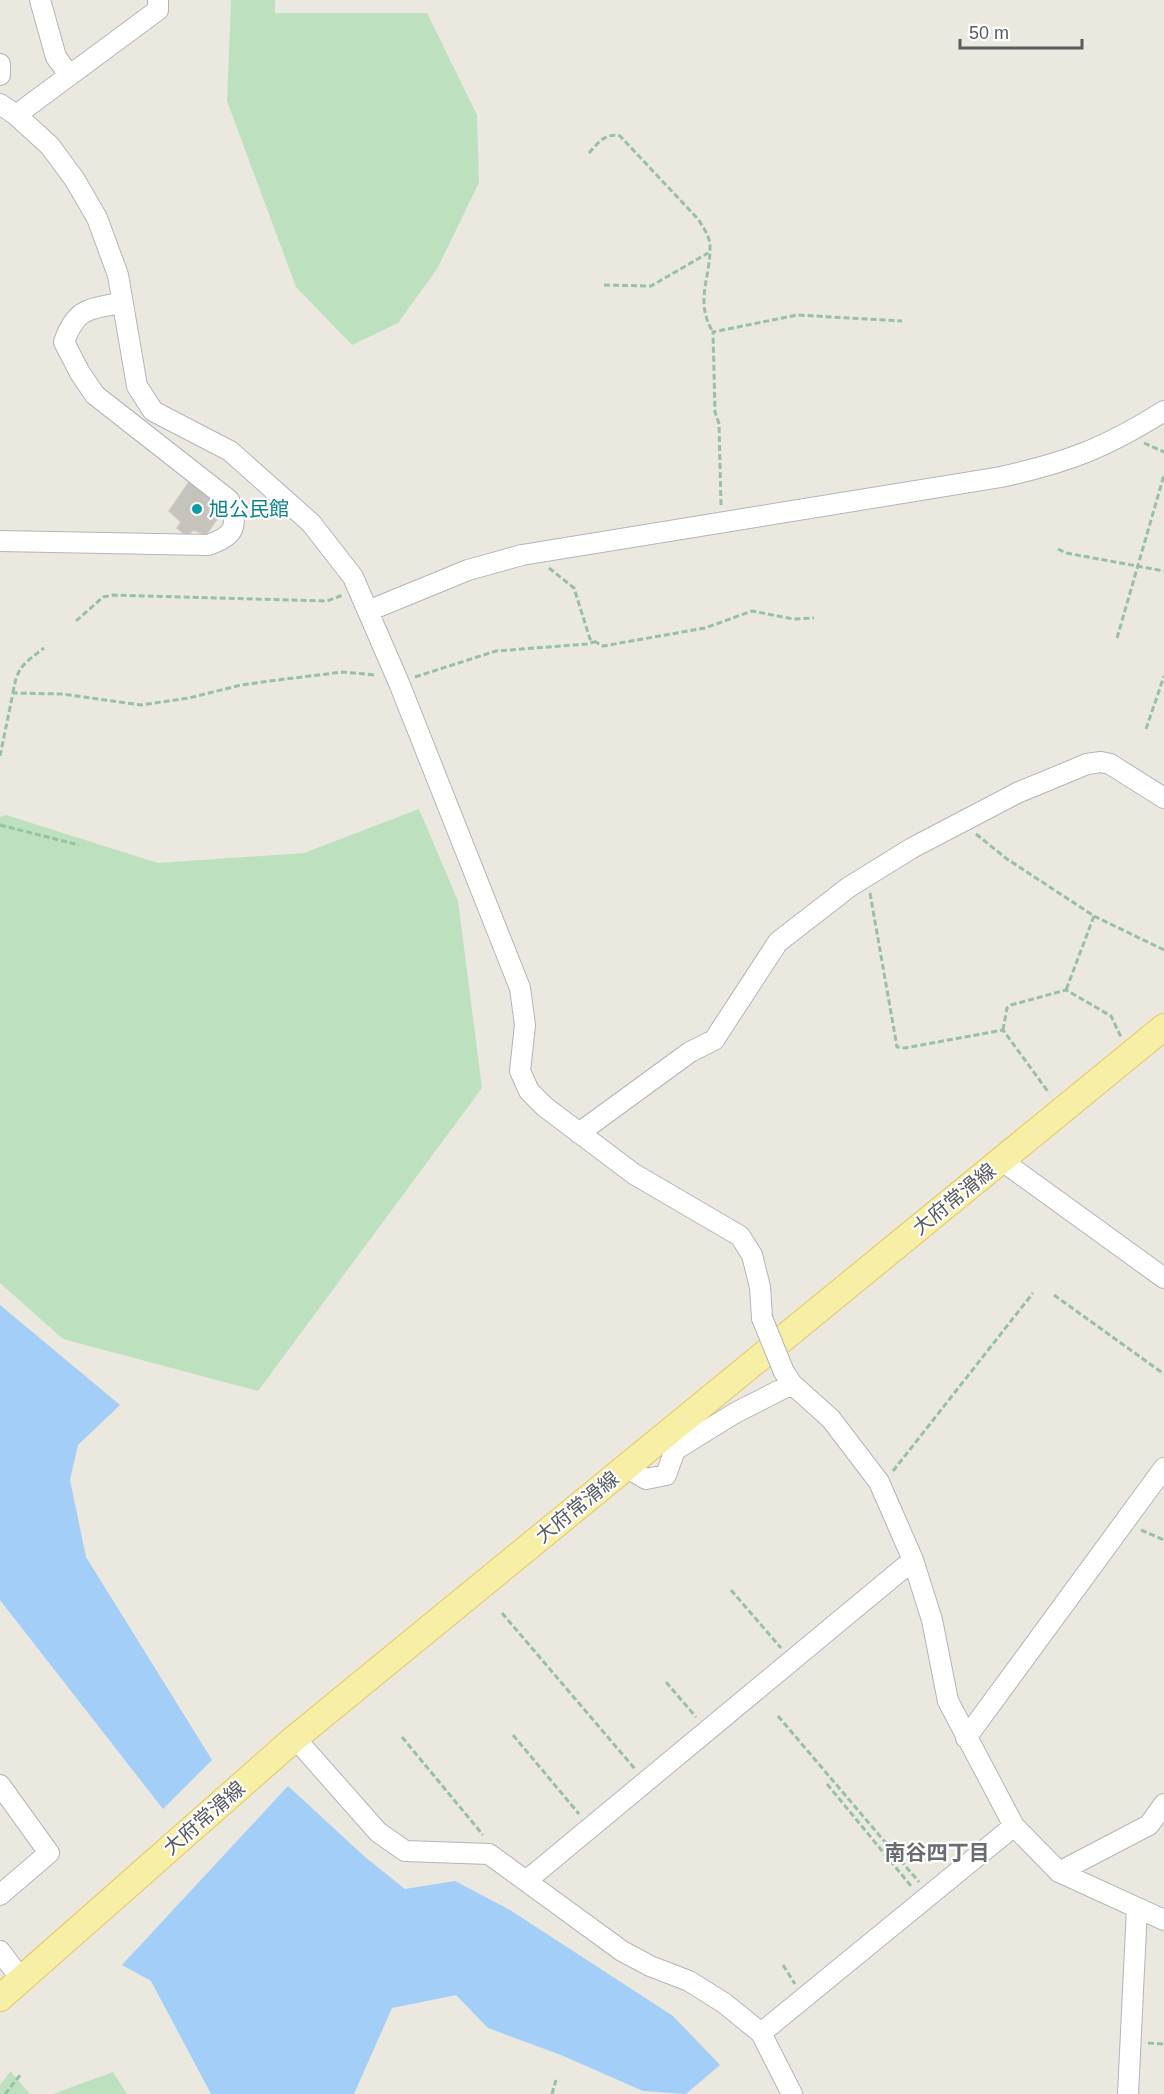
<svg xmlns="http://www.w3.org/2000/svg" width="1164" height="2094" viewBox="0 0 1164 2094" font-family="Helvetica,'Noto Sans JP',sans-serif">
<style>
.green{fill:#bde1bf}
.water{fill:#a2cef8}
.building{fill:#c6c2bc;stroke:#cecabe;stroke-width:1.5}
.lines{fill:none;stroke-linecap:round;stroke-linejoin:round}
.minor-casing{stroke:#b2b5b9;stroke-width:22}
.major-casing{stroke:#e6c65d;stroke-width:28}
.path{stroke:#97c0a5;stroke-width:3;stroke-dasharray:6 3;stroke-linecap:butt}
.minor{stroke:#fff;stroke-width:20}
.major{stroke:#f8efa7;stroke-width:26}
.minor-bridge-casing{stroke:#b2b5b9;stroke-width:22;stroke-linecap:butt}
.minor-bridge{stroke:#fff;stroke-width:20}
.culture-dot{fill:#0f9aa8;stroke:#fff;stroke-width:2}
.labels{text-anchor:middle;stroke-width:4.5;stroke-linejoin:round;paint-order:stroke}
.culture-label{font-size:20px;fill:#0d838f;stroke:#fff;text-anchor:start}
.street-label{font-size:20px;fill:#585b5f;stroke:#fff}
.neighbourhood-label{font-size:21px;font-weight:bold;fill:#696d71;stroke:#fff}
</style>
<rect width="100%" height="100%" fill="#eae8df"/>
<!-- green -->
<path class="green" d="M231,0H275V13H427L477,115L479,183L437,269L398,323L352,345L296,287L227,101Z
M419,809L458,901L482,1088L258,1391L63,1339L0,1283V817L6,815L158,863L304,853Z
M10,2072H11L30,2094H0V2085Z
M113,2072L127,2094H53Z"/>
<!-- water -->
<path class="water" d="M0,1305L120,1405L78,1445L70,1480L86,1557L212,1760L163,1809L0,1600Z
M288,1786L365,1857L405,1889L455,1881L510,1910L673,2016L720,2065L686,2094L643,2091L561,2055L488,2028L456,1995L392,2008L354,2094H211L151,1981L122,1965Z"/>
<!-- building -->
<path class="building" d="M189,482L226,506L206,535L193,530L187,536L177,528L181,522L169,511Z"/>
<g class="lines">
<!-- minor casing -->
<g class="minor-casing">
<path id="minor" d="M40,0L56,57L69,75
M0,64V75
M0,104L16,115L50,146L75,180L97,218L118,275L137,386L153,411L230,451L311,523L353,577L399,683L520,988L525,1025L520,1071L529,1091L545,1107L634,1174L740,1236L752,1255L760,1287L762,1318
M16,115L158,10V0
M0,541L208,545C235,536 239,526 229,500L95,395L80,373L64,342C76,308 88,309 122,303
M368,611L468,570L522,555L1001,477C1069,462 1105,448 1164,411
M579,1133L690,1052L714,1040L778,942L849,887L912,848L1017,793L1087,764L1101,762L1110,764L1164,798
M1001,1160L1164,1278
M784,1372L792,1384L831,1419L879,1482L913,1560L932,1620L948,1701L1014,1826L1059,1872L1164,1920
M626,1467L646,1479L666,1475L675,1450L735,1413L792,1384
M295,1738L378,1832L405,1851L489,1854L622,1951L650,1966L689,1981L724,2003L761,2033L792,2094
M966,1738L1164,1468
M0,1785L49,1853L0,1895
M1059,1872L1149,1825L1164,1804
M526,1881L913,1560
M0,1951L21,1979
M761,2033L1014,1826
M1128,2094L1137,1908"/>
</g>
<!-- major casing -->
<g class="major-casing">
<path id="major" d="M0,1998L295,1738L1164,1027"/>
</g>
<!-- path -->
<path class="path" d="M589,153C598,143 606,132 620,136L698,219C703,227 709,235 710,245C711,278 694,301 713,332
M604,285L651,286L708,253
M1144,443L1164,452
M721,505L719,424L715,412L713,332L797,315L902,321
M1058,549L1066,553L1164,571
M549,568L574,588L590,639L603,646L705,628L752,611L793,619L814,618
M76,621L103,597L113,595L327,601L343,595
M1117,638L1164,475
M415,677L496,651L587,644L594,642
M13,693C17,667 23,664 44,648
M1146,729L1164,676
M0,756L13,693L62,694L141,705L189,698L241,685L285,679L343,672L375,675
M0,825L79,845
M976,834L1007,859L1094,916L1066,990
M870,893L897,1047L905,1048L1003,1030L1049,1093
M1094,916L1164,950
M1003,1030L1007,1008L1011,1005L1066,990L1111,1016L1121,1037
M1054,1295L1164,1374
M893,1471L1033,1293
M1141,1530L1164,1540
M731,1590L781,1648
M502,1613L635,1769
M666,1682L696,1717
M778,1716L919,1882
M513,1735L579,1814
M402,1737L483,1835
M827,1784L911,1886
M783,1965L795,1984
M1148,2043L1164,2044
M5,2094L21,2074
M552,2094L556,2080"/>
<!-- minor -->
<use href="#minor" class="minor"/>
<!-- major -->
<use href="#major" class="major"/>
<!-- minor-bridge casing -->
<g class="minor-bridge-casing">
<path id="minor-bridge" d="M762,1318L784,1372"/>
</g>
<!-- minor-bridge -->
<use href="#minor-bridge" class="minor-bridge"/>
</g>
<!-- markers -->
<circle class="culture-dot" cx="197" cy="509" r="6"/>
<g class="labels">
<!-- culture labels -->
<g class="culture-label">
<text x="209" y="516">旭公民館</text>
</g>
<!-- street labels -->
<g class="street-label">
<text transform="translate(954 1199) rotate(-39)" y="7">大府常滑線</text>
<text transform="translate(577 1507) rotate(-39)" y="7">大府常滑線</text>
<text transform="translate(204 1818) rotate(-41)" y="7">大府常滑線</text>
</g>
<!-- neighbourhood labels -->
<g class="neighbourhood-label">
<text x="937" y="1860">南谷四丁目</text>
</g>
</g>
<!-- scale -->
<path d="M960 39v9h122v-9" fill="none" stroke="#585b5f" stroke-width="3"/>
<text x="969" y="39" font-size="18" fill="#585b5f" stroke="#ffffff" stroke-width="4.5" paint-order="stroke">50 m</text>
</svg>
